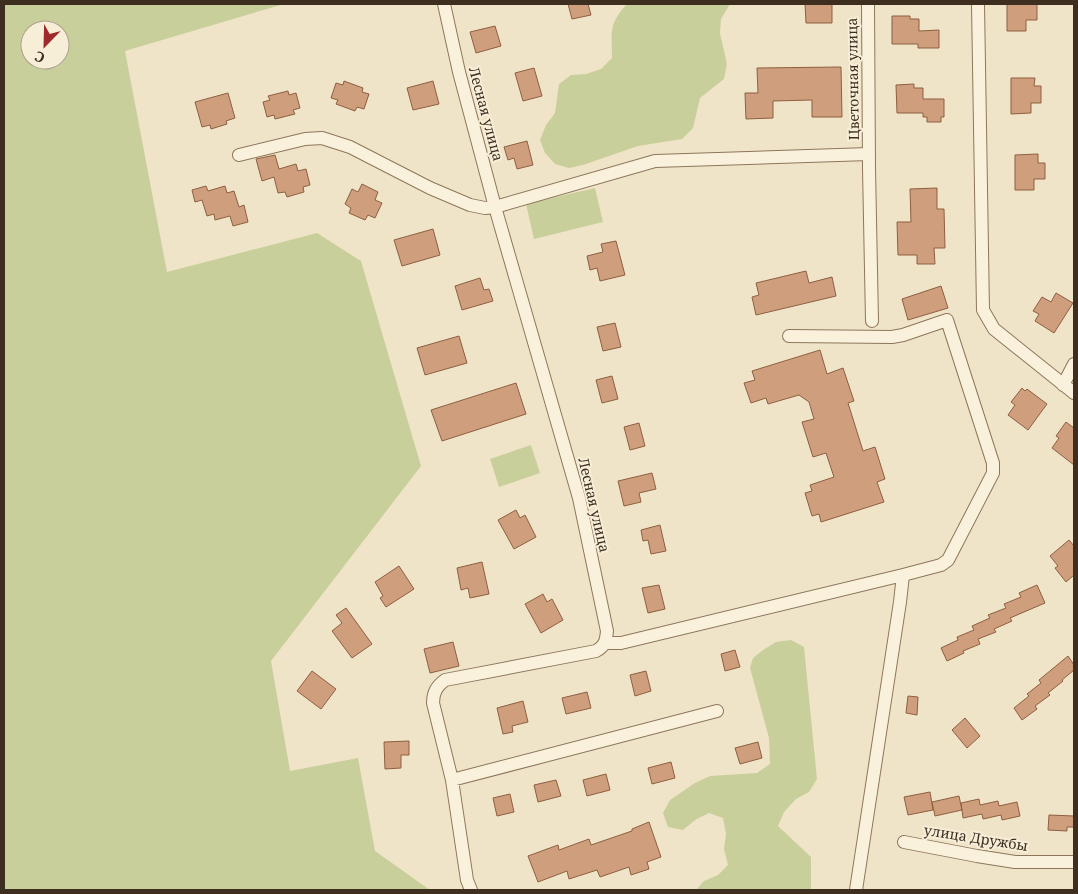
<svg xmlns="http://www.w3.org/2000/svg" width="1078" height="894" viewBox="0 0 1078 894" font-family="'Noto Serif',serif">
<style>
.green{fill:#c9cf9b;fill-rule:evenodd}
.building{fill:#cf9f7d;stroke:#8d5f41}
.lines{fill:none;stroke-linecap:round;stroke-linejoin:round}
.minor-casing{stroke:#8d765c;stroke-width:14}
.minor{stroke:#faf1dc;stroke-width:12}
.labels{text-anchor:middle;stroke-width:4;stroke-linejoin:round;paint-order:stroke}
.street-label{font-size:14px;fill:#3d2e20;stroke:#f7eed8}
</style>
<rect width="100%" height="100%" fill="#f0e4c8"/>
<!-- green -->
<path class="green" d="M4,4H284L125,51L167,272L317,233L361,261L421,466L271,661L290,771L358,758L375,851L430,890H4ZM30,30H60V60H30Z
M627,4H730L721,19L720,33L727,64L724,79L700,98L693,128L682,139L638,146L583,165L569,168L555,164L545,153L540,140L546,125L555,113L559,84L571,75L586,74L601,69L612,58C612,33 608,24 627,4Z
M595,188L603,222L534,239L526,204Z
M531,445L540,473L499,487L490,459Z
M791,640L804,647L817,779L809,792L796,799L784,812L778,826L811,857V890H696L704,881L718,875L728,865L724,849L726,834L723,818L709,813L695,820L683,830L668,827L663,813L670,800L695,783L710,776L757,773L770,764L769,738L750,668L753,658L763,650L776,642Z"/>
<!-- building -->
<path class="building" d="M568,4H588L591,15L572,19Z
M805,4H832V23H806Z
M1007,4H1037V20H1026V31H1007Z
M892,16H910V19H919V31L939,30V48H918V44H892Z
M495,26L501,46L476,53L470,32Z
M841,67L842,117H812V100L773,101V118L746,119L745,93H758L757,68Z
M534,68L542,96L523,101L515,73Z
M1011,78H1035L1034,86H1041V103H1031V113L1011,114Z
M344,81L363,88L362,92L369,94L364,109L357,107L355,111L336,104L338,100L331,98L336,83L343,85Z
M433,81L439,104L413,110L407,88Z
M914,84V88H923V99H944V117H941V122H927V117H923V113H897L896,85Z
M288,91L289,95L296,93L300,108L293,110L295,114L275,119L274,115L267,117L263,102L270,100L268,96Z
M228,93L235,118L226,121L227,124L211,129L210,125L202,127L195,102Z
M527,141L533,165L517,169L514,158L508,160L504,147Z
M1038,154V163H1045V179H1034V190H1015V155Z
M275,155L279,169L296,164L298,171L306,169L310,185L303,187L304,192L287,197L285,192L278,193L274,177L262,181L256,159Z
M362,184L378,192L375,200L382,203L375,218L368,215L365,220L349,213L351,208L345,204L352,189L358,192Z
M206,186L208,191L225,186L227,193L234,191L239,207L244,205L248,222L233,226L230,216L215,220L214,214L207,216L202,200L195,202L192,190Z
M937,188V209H944L945,248H934L935,264H917V255H898L897,222H911L910,189Z
M433,229L440,255L402,266L394,240Z
M616,241L625,275L600,281L597,268L590,270L587,256L603,252L601,244Z
M806,271L809,283L832,277L836,296L756,315L752,297L759,295L756,283Z
M480,278L484,290L489,289L493,301L462,310L455,286Z
M941,286L948,308L908,320L902,299Z
M1056,293L1073,303L1054,333L1035,321L1039,314L1033,311L1042,297L1051,302Z
M615,323L621,347L603,351L597,327Z
M459,336L467,363L425,375L417,348Z
M820,350L827,374L843,368L854,401L848,403L863,451L875,447L885,479L877,482L884,502L821,522L819,514L812,516L805,493L812,491L810,485L834,477L826,453L813,457L802,422L814,419L809,402L799,395L768,404L766,398L751,403L744,383L755,380L752,371Z
M612,376L618,399L602,403L596,380Z
M516,383L526,414L442,441L431,410Z
M1022,388L1025,391L1027,389L1047,404L1028,430L1008,415L1015,405L1011,402Z
M1066,422L1074,428V465L1052,448L1059,438L1056,436Z
M639,423L645,446L630,450L624,427Z
M652,473L656,489L639,493L641,502L624,506L618,481Z
M516,510L520,518L525,515L536,537L514,549L498,520Z
M660,525L666,551L651,554L648,540L643,541L641,530Z
M1069,540L1074,546V575L1066,582L1055,568L1058,566L1050,556Z
M482,562L489,594L470,598L468,588L461,590L457,568Z
M399,566L414,589L386,607L380,598L383,596L375,582Z
M659,585L665,609L648,613L642,588Z
M1037,585L1045,603L1010,618L1012,621L994,629L996,632L978,639L980,644L963,651L964,653L947,661L941,648L958,640L957,637L974,630L972,626L990,618L988,615L1006,608L1004,604L1021,597L1019,593Z
M543,594L547,602L552,599L563,620L541,633L525,604Z
M346,608L372,644L352,658L332,631L342,623L336,615Z
M453,642L459,666L430,673L424,649Z
M735,650L740,667L725,671L721,654Z
M1068,656L1074,665V670L1062,680L1063,681L1048,693L1050,695L1035,706L1037,709L1022,720L1014,708L1029,696L1027,694L1041,683L1039,680Z
M312,671L336,689L321,709L297,691Z
M646,671L651,691L635,696L630,675Z
M587,692L591,708L566,714L562,698Z
M908,696L918,697L917,715L906,713Z
M523,701L528,722L512,726L513,732L503,734L497,708Z
M965,718L980,736L967,748L952,730Z
M409,741V755H401V768L385,769L384,742Z
M758,742L762,758L740,764L735,748Z
M671,762L675,778L652,784L648,768Z
M606,774L610,790L587,796L583,780Z
M556,780L561,796L538,802L534,785Z
M930,792L933,810L908,815L904,797Z
M510,794L514,812L497,816L493,798Z
M959,796L962,810L935,816L932,802Z
M979,799L980,805L998,801L999,806L1017,802L1020,816L1002,820L1001,815L983,819L982,814L963,818L961,803Z
M1049,815L1074,816V827H1067V831L1048,830Z
M649,822L661,857L647,862L649,869L631,875L629,867L600,877L597,870L569,879L567,871L538,882L528,856L558,845L559,850L589,839L591,845L632,831V829Z"/>
<g class="lines">
<!-- minor casing -->
<g class="minor-casing">
<path id="minor" d="M444,4L459,72L495,207L579,498L607,631C606,641 605,646 596,651L445,680C437,686 433,692 433,703L452,780L467,880L471,890
M868,4L869,168L872,321
M978,4L983,310L994,329L1074,393
M239,155L305,139L322,138L350,147L430,188L470,205L485,208L495,207L655,161L869,154
M789,336L892,337L903,335L947,320L993,463V473L948,560L941,565L903,575L900,602L856,890
M1063,385L1074,364
M605,643H621L903,575
M452,780L717,711
M904,842L977,856L1015,862H1074"/>
</g>
<!-- minor -->
<use href="#minor" class="minor"/>
</g>
<g class="labels">
<!-- street labels -->
<g class="street-label">
<text transform="translate(853 79) rotate(-91)" y="5">Цветочная улица</text>
<text transform="translate(486 114) rotate(75)" y="5">Лесная улица</text>
<text transform="translate(594 505) rotate(77)" y="5">Лесная улица</text>
<text transform="translate(976 838) rotate(9)" y="5">улица Дружбы</text>
</g>
</g>
<!-- border -->
<rect width="1078" height="894" fill="none" stroke="#3d2e20" stroke-width="10"/>
<!-- north arrow -->
<g transform="translate(45 45) rotate(203)"><circle r="24" fill="#f7eed8" stroke="#ada18e"/>
<path d="M0-4L9 19L0 12L-9 19Z" fill="#9e2a2b"/>
<text y="-8" font-size="14" font-weight="bold" text-anchor="middle" fill="#3d2e20">С</text>
</g>
</svg>
